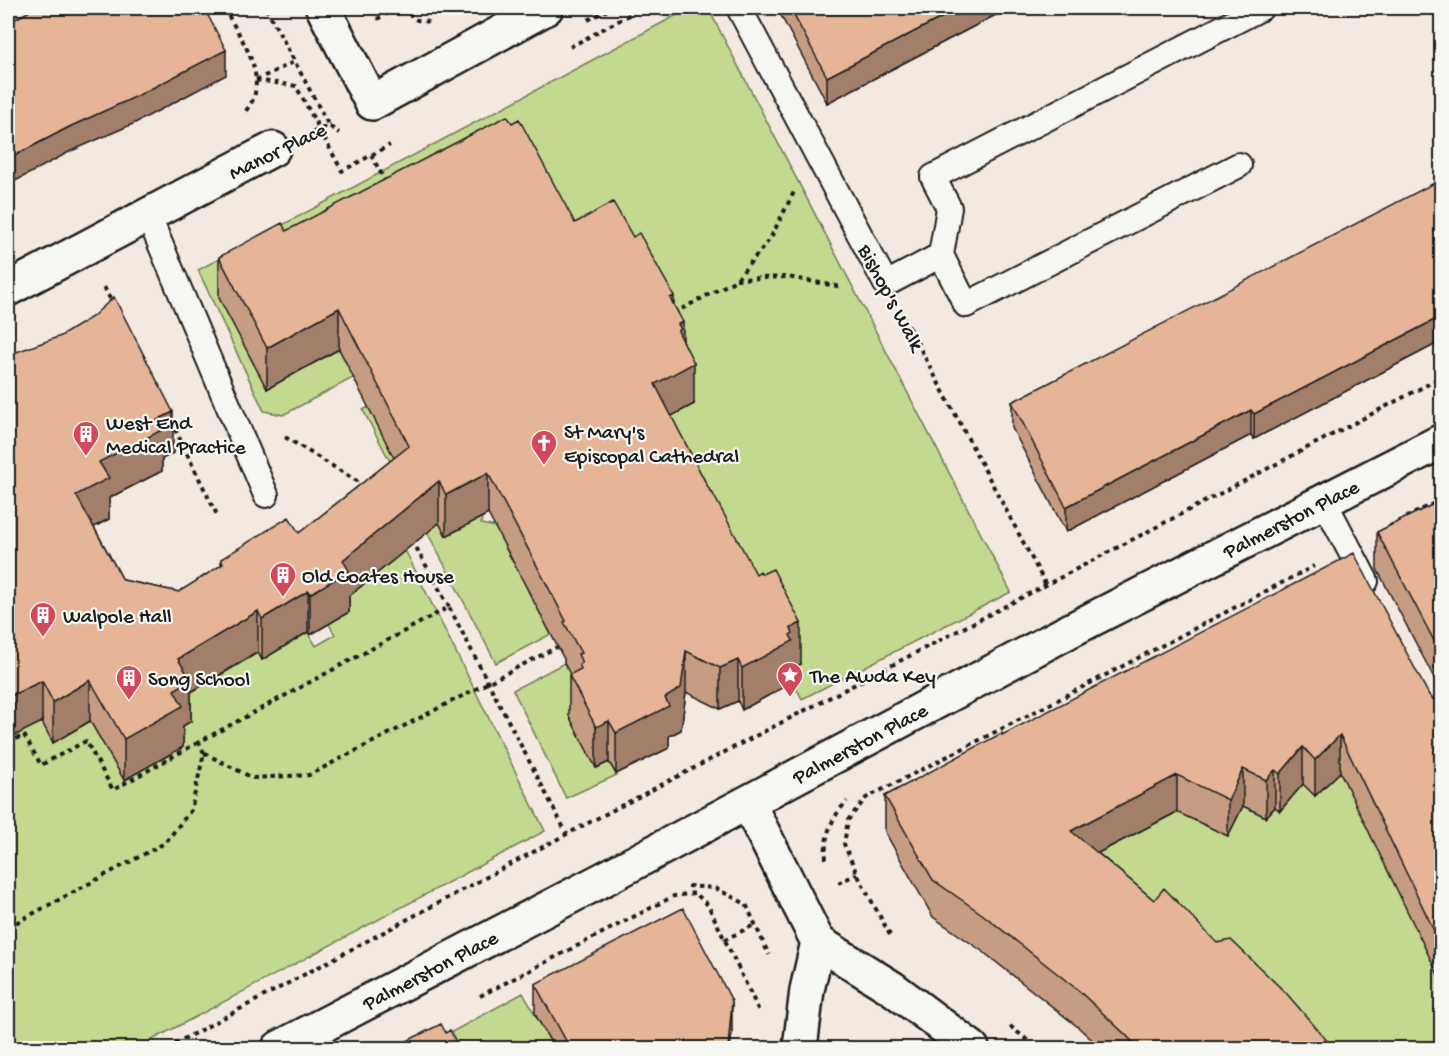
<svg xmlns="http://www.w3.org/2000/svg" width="1449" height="1056" viewBox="0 0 1449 1056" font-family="'Gochi Hand',sans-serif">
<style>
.green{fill:#c2d98f;stroke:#6f7a56;stroke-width:1.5}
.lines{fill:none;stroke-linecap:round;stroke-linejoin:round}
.lane-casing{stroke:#1c1c1c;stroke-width:28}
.street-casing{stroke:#1c1c1c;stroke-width:38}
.secondary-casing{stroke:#1c1c1c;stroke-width:38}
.path{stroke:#1c1c1c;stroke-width:4;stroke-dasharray:4.5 4.5;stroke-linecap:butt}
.lane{stroke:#f6f6f2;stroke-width:24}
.street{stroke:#f6f6f2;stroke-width:33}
.secondary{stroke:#f6f6f2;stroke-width:33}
.wall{fill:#c69c82;stroke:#1c1c1c;stroke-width:1.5}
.shaded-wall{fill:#a17f6a;stroke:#1c1c1c;stroke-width:1.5}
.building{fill:#e6b597;stroke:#1c1c1c;stroke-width:1.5}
.labels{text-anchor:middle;stroke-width:4.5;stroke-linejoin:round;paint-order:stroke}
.street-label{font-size:21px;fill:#1c1c1c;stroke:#f6f6f2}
.poi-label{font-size:21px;fill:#1c1c1c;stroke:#f6f6f2;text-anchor:start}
</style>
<rect width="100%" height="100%" fill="#f3e9e0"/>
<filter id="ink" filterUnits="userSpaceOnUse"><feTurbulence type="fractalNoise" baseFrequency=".0167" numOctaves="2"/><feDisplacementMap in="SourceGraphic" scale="12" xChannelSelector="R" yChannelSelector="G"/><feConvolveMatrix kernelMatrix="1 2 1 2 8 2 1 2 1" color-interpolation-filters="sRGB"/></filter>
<g filter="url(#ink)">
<!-- green -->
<path class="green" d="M690,8H708L1011,592L802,699L790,676L793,674L791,670L801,663L795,652L789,656L787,653L783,655L779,647L783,645L780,639L776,640L771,633L775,631L774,628L781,625L773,610L762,615L760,612L756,615L751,605L743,609L730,585L738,581L732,572L725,575L710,548L718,543L712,534L705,538L690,510L697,506L691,496L684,499L670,473L677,470L672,459L664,463L648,432L660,434L663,422L654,419L678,407L680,411L694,404L676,373L681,370L678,365L683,363L676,351L672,353L666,341L674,336L670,330L666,332L653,307L656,304L653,299L645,302L639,291L646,287L640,274L633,278L630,274L627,275L613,243L599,250L600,253L576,266L579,254L565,251L562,263L554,248L561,244L556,234L549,238L539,218L546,213L541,204L534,207L518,177L526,173L519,161L512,164L507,157L497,163L501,171L472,186L468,179L459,183L463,191L457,193L459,197L449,201L447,198L438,202L440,206L430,211L428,208L420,212L422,216L412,221L410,218L406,220L402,213L392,219L395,225L366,241L362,234L352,239L355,246L348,250L353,262L341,269L338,265L331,269L333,273L322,280L319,275L314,278L306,263L287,272L282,264L272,270L276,278L260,287L255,279L244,285L248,293L237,298L227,297L224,307L234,310L240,321L234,324L239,334L245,331L255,350L249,354L253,363L260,360L266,370L263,382L274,384L277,375L288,369L291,374L301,369L299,363L316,354L320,360L330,354L328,348L337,343L350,344L364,372L283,415L264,411L198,270Z
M378,402L483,511L481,524L496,527L514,545L506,549L511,559L519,556L533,582L526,586L531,597L539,594L552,620L546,624L551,634L496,663L363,410Z
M405,550L545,831L137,1048H8V730L42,721H90L125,781L131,777L128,772L178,700L258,653L262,660L306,629L316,646L335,635L329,624L343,601Z
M564,663L574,668L570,716L597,768L609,762L617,775L566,798L513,690Z
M1339,727L1441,982V1048H1281L1039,844L1156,823L1177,812L1228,836L1215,792L1266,817L1275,807L1280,811Z
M523,993L554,1048H444L439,1039Z"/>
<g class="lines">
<!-- lane casing -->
<g class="lane-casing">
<path id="lane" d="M739,8L886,284L941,255L949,208L933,177L1261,8
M148,215L266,495
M941,255L966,305L1239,165
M1324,501L1366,581"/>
</g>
<!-- street casing -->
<g class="street-casing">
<path id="street" d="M323,8L372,103L546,8
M8,289L273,149
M748,803L818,942L892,988L972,1048
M800,1048L807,990L818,942"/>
</g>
<!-- secondary casing -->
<g class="secondary-casing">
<g id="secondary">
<path id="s1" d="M279,1048L602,880L1071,630L1442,441"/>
</g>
</g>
<!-- path -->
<path class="path" d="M224,8C238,34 263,66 254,97C252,103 247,109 244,114
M266,8L329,126L339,133
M401,8L417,20L429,22
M377,19L398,8
M588,20L611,8
M570,47L642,8
M256,80L296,86L342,171L390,145
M256,80L296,61
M313,132L331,125
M371,155L387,184
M736,279L788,277L842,287
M104,287L113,304
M674,313L736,280L770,239L794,192
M904,318L1047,587
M171,421L217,515
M285,437L365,486
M1390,526L1442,499
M412,540L449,607
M8,743L24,735L41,765L86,741L113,790L199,742
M204,753L199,742L449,607L567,834
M826,859C824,835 831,819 847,801
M838,883L857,874
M688,886L715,888L746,904L769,955
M8,927L165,843L191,810L204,753L253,778L309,775L557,647
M890,935L857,874L844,844L848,820L866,798L1054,702L1314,566
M724,940L756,924
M480,996L674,896L695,893L708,905L760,1013
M1010,1026L1037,1048
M167,1048L567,834L1046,585L1442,377"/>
<!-- lane -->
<use href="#lane" class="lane"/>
<!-- street -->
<use href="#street" class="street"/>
<!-- secondary -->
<use href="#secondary" class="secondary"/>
</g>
<!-- wall -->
<path class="wall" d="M777,8H1009L827,103Z
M1442,181V341L1254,439L1251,435L1066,532L1012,428V402Z
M575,223L633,237L674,306L683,341L694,404L671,416L711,493L801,664L793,668V682L742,710L738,701L720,709L686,692L681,730L669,736V748L616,774L609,762L596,768L569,716V675L570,674L564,663V659L488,514L446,536L439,523L349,596V612L310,635L308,632L262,660L258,652L191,692V721L183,726V747L124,780L90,721L53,743L42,722L8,355L173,453L162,459V471L109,498V519L94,527L123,580L179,592L221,566V559L299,533L394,458L339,349L267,389L219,298V257L286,231Z
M1442,500V693L1377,569V532Z
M1429,695L1434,700L1442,702V983L1340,772L1315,796L1303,784L1280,811L1275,807L1266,817L1243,806L1228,836L1177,812L1098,853L1154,900L1217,943L1329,1048H1101L1078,1027L982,951L933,917L885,832V796L1002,735Z
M535,984L732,1031L730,1048H554L535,1014Z"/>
<!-- shaded-wall -->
<path class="shaded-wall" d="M960,8H1009L827,103V77Z
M226,50V75L135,123L69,152L8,185V159L69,127Z
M674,296V337L670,298Z
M339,308V349L267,389V348Z
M1442,316V341L1254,439V414Z
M683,322V363H694V404L655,425V384L678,324Z
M1251,410V435L1066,532V507Z
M173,412V453L162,459V471L109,498V519L76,536V495L99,462L157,420Z
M488,473V514L446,536V495Z
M439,481V523L349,596V612L310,635V594L343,560Z
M308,591V632L262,660V619Z
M258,611V652L191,692V721L183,726V747L124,780V739L174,690L178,659Z
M801,623V664L793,668V682L742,710V668L791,628Z
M686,651V692L681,730L669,736V748L616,774V733L665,698Z
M738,660V701L720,709V668Z
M90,680V721L53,743V702Z
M42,681V722L8,739V697Z
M609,721V762L596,768V727Z
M1340,735V772L1315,796V760Z
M1303,747V784L1280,811V774Z
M1243,769V806L1228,836V800Z
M1275,770V807L1266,817V780Z
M1177,775V812L1071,867V831Z
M732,1001V1031L730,1048H728Z"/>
<!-- building -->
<path class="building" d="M35,8H204L226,50L135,97L69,127L8,159V23Z
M790,8H960L827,77Z
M507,116L512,123L519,119L575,223L613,202L633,237L639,233L674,296L670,298L683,322L678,324L681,329L678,331L694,363L655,384L711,493L712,492L756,574L760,571L762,574L773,569L801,623L791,628L793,633L790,635L793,641L742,668L738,660L720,668L686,651L681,688L665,698L669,706L616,733L609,721L596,727L569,675L581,669L579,664L582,663L578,654L581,653L564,622L566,621L488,473L446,495L439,481L343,560L349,571L310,594L308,591L262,619L258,611L178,659L191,680L174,690L183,706L124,739L90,680L53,702L42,681L8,697V355L61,336L92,317L114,297L173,412L157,420L162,430L99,462L109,478L76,495L123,580L179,592L223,564L221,559L289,517L299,533L409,446L339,308L267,348L219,257L282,223L286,231Z
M1440,180L1442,181V316L1254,414L1251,410L1066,507L1012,402Z
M1442,500V656L1377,532Z
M1354,553L1429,695L1434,700L1442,702V947L1340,735L1315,760L1303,747L1280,774L1275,770L1266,780L1243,769L1228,800L1177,775L1071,831L1154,900L1164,888L1217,943L1231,940L1287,994L1329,1043V1048H1138L1127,1036L1078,990L982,914L933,880L885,796L1002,733V735Z
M683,908L732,1001L728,1048H570L535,984Z
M441,1024L446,1033L450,1030L459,1048H393Z"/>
</g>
<!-- icons -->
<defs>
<g id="building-pin" transform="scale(1.35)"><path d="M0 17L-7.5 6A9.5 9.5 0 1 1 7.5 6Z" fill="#d1495b" stroke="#f6f6f2"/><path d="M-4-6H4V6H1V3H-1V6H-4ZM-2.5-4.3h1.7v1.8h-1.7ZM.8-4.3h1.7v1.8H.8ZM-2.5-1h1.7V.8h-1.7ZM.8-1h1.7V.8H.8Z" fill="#fff"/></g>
<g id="church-pin" transform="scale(1.35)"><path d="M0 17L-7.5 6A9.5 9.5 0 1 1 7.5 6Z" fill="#d1495b" stroke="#f6f6f2"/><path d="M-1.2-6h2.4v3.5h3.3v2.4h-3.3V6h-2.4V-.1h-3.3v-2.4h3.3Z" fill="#fff"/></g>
<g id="sight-pin" transform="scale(1.35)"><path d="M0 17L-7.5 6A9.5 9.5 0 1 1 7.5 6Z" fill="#d1495b" stroke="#f6f6f2"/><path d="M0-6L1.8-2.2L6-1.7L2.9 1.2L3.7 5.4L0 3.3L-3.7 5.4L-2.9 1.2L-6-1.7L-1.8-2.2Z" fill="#fff"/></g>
</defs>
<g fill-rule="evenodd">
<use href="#building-pin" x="86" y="434"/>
<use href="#church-pin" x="544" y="443"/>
<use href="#building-pin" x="283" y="575"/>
<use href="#building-pin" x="43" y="615"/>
<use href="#sight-pin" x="790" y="675"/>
<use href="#building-pin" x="129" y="678"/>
</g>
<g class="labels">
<!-- street labels -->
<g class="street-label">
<text transform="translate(277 150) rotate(-26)" y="7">Manor Place</text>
<text transform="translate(892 297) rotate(62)" y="7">Bishop's Walk</text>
<text dy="7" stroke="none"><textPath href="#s1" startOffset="1142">Palmerston Place</textPath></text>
<text dy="7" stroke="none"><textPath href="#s1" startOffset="656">Palmerston Place</textPath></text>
<text dy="7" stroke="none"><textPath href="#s1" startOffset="170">Palmerston Place</textPath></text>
</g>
<!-- poi labels -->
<g class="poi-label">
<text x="106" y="429">West End<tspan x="106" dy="24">Medical Practice</tspan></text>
<text x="564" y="438">St Mary's<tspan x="564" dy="24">Episcopal Cathedral</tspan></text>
<text x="302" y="582">Old Coates House</text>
<text x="63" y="622">Walpole Hall</text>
<text x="810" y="682">The Awda Key</text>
<text x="148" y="685">Song School</text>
</g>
</g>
<!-- margin -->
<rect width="1449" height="1056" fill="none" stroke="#f6f6f2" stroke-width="30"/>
<rect x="15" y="15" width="1419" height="1026" fill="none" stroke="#1c1c1c" stroke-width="2" filter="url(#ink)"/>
</svg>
